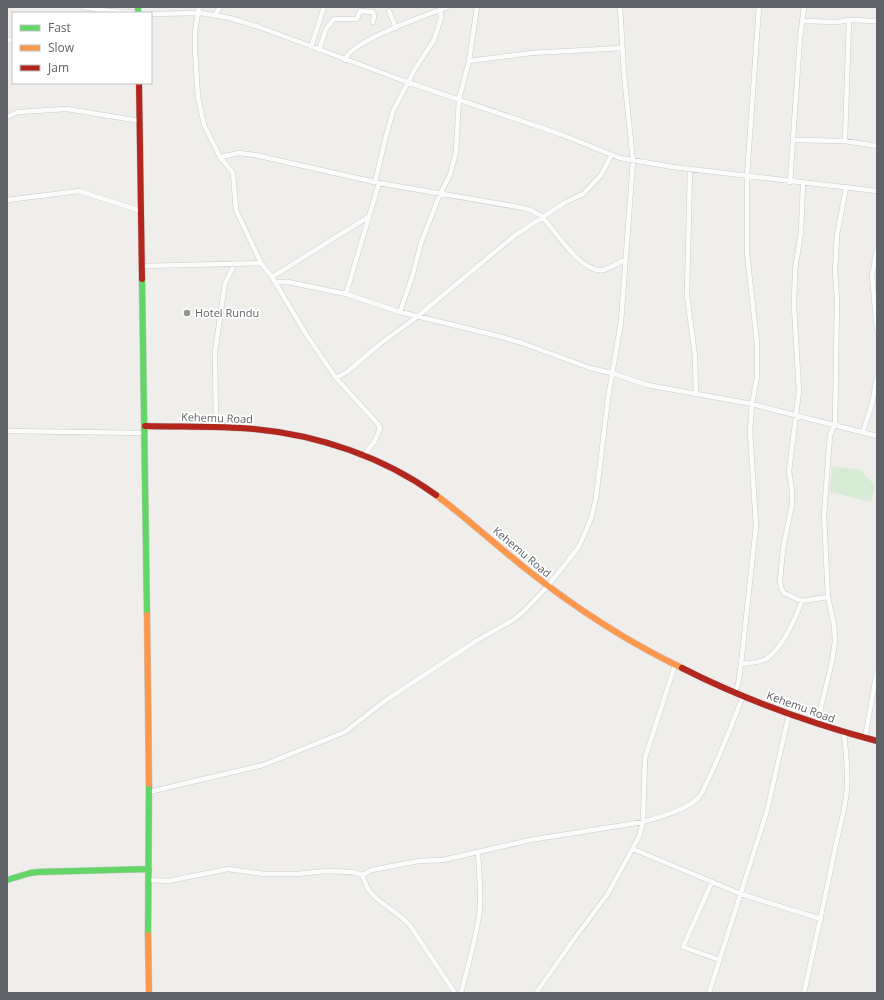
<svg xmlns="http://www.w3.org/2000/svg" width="884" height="1000" viewBox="0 0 884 1000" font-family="'Open Sans',sans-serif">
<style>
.green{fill:#d8ebd6}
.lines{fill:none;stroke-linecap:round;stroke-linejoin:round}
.street-casing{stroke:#cbcccc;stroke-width:5.5}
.fast-casing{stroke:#cacacb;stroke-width:7}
.slow-casing{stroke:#cacacb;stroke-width:7}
.jam-casing{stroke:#cacacb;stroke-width:7}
.street{stroke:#fdfcfc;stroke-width:4.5}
.fast{stroke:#63d668;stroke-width:6}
.slow{stroke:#ff974d;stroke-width:6}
.jam{stroke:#b3261e;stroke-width:6}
.poi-dot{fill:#919496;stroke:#fff;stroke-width:1.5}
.labels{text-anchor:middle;stroke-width:3.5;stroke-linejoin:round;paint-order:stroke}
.poi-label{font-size:11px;fill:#5f6368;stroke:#fff;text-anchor:start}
.street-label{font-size:11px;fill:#5f6368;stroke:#fff}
</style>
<rect width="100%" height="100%" fill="#efeeea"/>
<!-- green -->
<path class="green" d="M832,466L861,470L875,486L871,502L830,492Z"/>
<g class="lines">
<!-- street casing -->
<g class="street-casing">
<path id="street" d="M83,7L108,11L140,13
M199,7L195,32V51L198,97L204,125L220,157L233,173L236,210L261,263L272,277L306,334L336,378L378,424L380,428L375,441L363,456
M389,11L396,28
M151,14L201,13L230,18L259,27L407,82L560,134L620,158L673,167L877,191
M215,15L220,7
M802,21L838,22L849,20L877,21
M7,41L13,39
M311,47L324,7
M319,50L326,29L334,19H357L360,11L373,12L374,16L373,22
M345,60C350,41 429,14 448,7
M469,61L531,53L622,48
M7,117L18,112L67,109L140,121
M794,140L845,141L877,146
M845,141L849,20
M220,157L239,153L255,155L379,183L524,208C531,210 538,213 543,218C556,232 581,273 603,270C609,269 617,263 623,261H625
M690,169L687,295L695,356L696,394
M375,182L386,136L393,111L415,69L434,40L441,18L440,7
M790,182L800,38L804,7
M803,183L801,232L795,270L794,306L799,391L789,471L792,491V504L783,549L780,581L781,588L784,593L797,599L802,601L828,597
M7,200L79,191L141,211
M877,249L872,276L877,330
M143,266L261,263
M272,277L368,217
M275,282H288L346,294L400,312L498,336L522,343L590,368L612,373L647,385L752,404L877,436
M346,294L379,183
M400,312L413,274L421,243L440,194L450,175L456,152L459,99L469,61L477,7
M336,378L347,372L380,344L418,316L514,236L564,203L583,194L601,175L611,156
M216,427L215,352L225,283L232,270L233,264
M7,431L145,433
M863,432L872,404L877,377
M741,664C750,663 758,663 766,659C782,649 796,618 802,601
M734,693L738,685L741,664L756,526L750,431L752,404L757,377V343L747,253V176L759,7
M817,724L832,661L835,641L834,625L828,597L824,515L830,435L835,424L837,300L835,272L837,235L846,188
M865,738L877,671
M149,792L263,765L345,732L386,700L476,641L513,620L524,611L547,587L578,548L586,531L592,515L596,498L608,398L621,322L633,161L624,74L620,7
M633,849L741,894L821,919
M362,875L372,870L419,861L443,860L530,840L643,822C659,817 684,811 697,799C703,794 705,785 709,778C722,751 732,724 743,696
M148,880L168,881L228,869L265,874H297L326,871L353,872L362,875C364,879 366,885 368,889C379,905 400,912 411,927L455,993
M712,882L683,947L720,960
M461,993C468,965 477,937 480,908C481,890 479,871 478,852
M536,993L574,939L607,895L639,837L643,822L645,758L675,665
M709,993L767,811L789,714
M804,993C815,943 826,894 836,844C840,825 846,807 847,788C848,770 846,751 844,733"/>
</g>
<!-- fast casing -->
<g class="fast-casing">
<path id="fast" d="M138,7V13
M142,279L147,615
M7,880L30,873L38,872L149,869
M148,935L149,784"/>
</g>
<!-- slow casing -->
<g class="slow-casing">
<path id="slow" d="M436,495C468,519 498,547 530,572C577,609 628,642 682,668
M147,615L149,784
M148,935L149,993"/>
</g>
<!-- jam casing -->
<g class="jam-casing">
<path id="jam" d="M139,83L142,279
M145,426C181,427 218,426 254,429C318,435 384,457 436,495
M682,668C745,700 809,723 877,741"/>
</g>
<!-- street -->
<use href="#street" class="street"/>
<!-- fast -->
<use href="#fast" class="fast"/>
<!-- slow -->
<use href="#slow" class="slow"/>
<!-- jam -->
<use href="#jam" class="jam"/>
</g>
<!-- markers -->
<circle class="poi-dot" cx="187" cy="313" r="4"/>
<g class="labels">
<!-- poi labels -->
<g class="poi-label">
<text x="195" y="317">Hotel Rundu</text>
</g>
<!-- street labels -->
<g class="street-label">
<text transform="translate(217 418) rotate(2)" y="4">Kehemu Road</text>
<text transform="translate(522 552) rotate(40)" y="4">Kehemu Road</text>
<text transform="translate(801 707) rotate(20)" y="4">Kehemu Road</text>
</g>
</g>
<!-- border -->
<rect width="884" height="1000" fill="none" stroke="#5f6368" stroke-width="16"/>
<!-- legend -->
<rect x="12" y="12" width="140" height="72" fill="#ffffff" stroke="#bfc1c3"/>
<rect x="20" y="25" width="20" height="6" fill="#63d668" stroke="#bfc1c3"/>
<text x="48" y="32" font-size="12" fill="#5f6368">Fast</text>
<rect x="20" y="45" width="20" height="6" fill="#ff974d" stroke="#bfc1c3"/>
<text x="48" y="52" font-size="12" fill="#5f6368">Slow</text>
<rect x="20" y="65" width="20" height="6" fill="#b3261e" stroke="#bfc1c3"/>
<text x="48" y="72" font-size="12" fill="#5f6368">Jam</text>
</svg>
